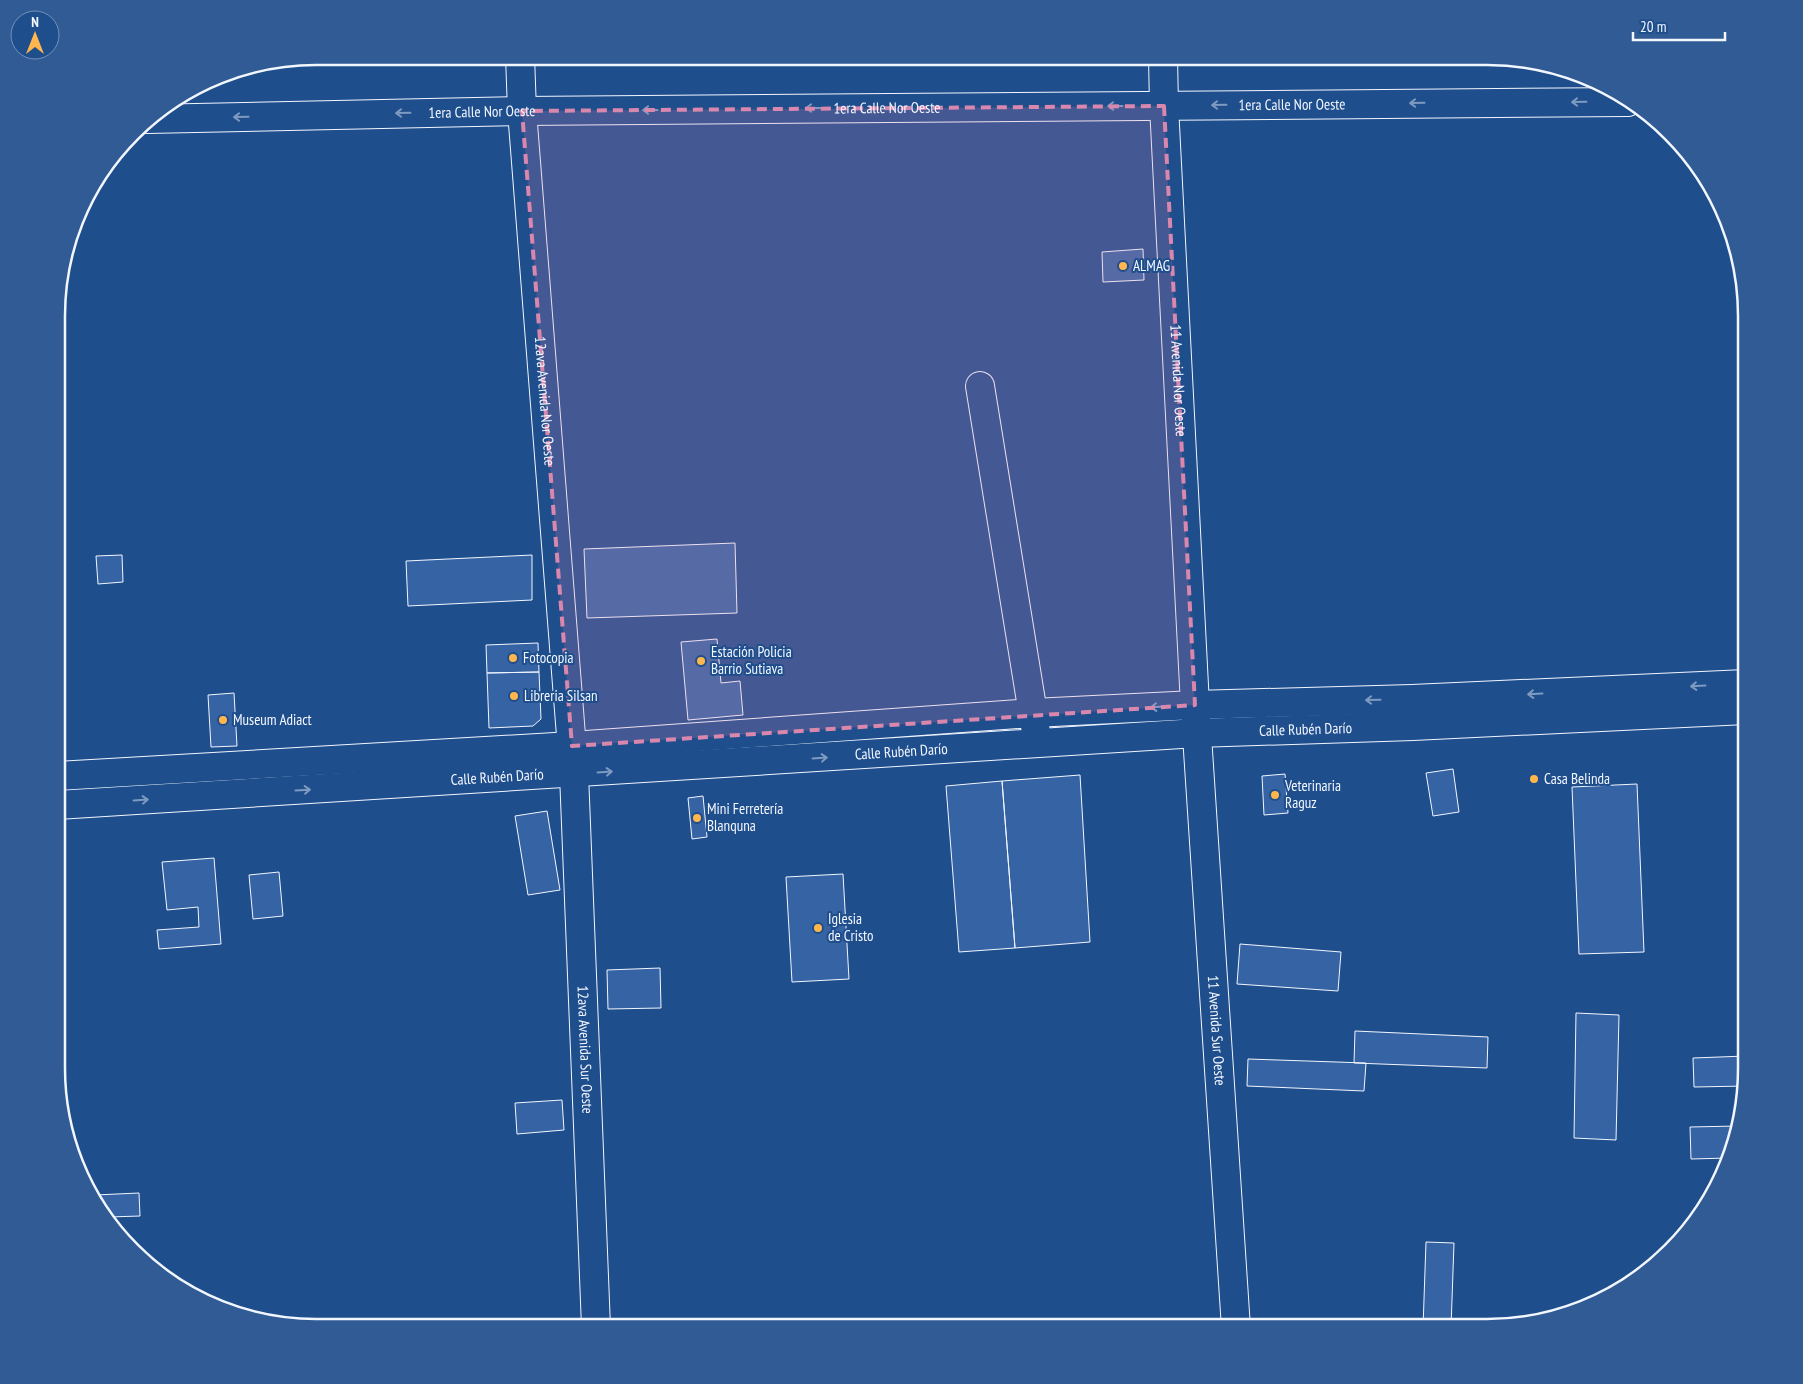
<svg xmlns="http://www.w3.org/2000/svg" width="1803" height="1384" viewBox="0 0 1803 1384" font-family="'PT Sans Narrow',sans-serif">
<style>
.building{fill:#3563a3;stroke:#f2f6ff}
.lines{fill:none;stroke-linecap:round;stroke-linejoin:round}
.minor-casing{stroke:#f2f6ff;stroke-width:30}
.minor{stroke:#1f4e8c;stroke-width:28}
.oneway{stroke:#7e9ac0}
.marked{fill:#da87ad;fill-opacity:0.2;stroke:#da87ad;stroke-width:4;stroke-dasharray:10 6;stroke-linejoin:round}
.poi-dot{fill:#ffb74d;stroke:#1f4e8c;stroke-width:2}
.labels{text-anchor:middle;stroke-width:4;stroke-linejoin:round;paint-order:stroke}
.street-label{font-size:15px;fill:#f2f6ff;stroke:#1f4e8c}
.poi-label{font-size:15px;fill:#f2f6ff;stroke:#1f4e8c;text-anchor:start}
.rim{fill:none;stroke:#f2f6ff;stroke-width:2.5}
</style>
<rect width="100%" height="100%" fill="#1f4e8c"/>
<!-- building -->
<path class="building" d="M1143,249L1144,280L1103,282L1102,252Z
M735,543L737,613L587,618L584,549Z
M122,555L123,582L98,584L96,556Z
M532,555V600L408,606L406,561Z
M717,639L721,683L740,681L743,715L688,720L681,642Z
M538,643L539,672L487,673L486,645Z
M539,672L541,719L533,726L489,728L487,673Z
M234,693L237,746L211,747L208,695Z
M1453,769L1459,812L1433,816L1426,773Z
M1285,774L1288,813L1264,815L1262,776Z
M1080,775L1090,942L1015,948L1002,781Z
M1002,781L1015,948L959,952L946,786Z
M1637,784L1644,952L1579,954L1572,787Z
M703,796L707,837L692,839L688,798Z
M547,811L560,890L528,895L515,816Z
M214,858L221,944L159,949L157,930L199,927L198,907L167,910L162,862Z
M279,872L283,916L253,919L249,875Z
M843,874L849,979L792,982L786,877Z
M1240,944L1341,952L1338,991L1237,984Z
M660,968L661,1008L608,1009L607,970Z
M1576,1013L1619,1015L1616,1140L1574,1138Z
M1355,1031L1488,1037L1487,1068L1354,1063Z
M1746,1056V1086L1694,1087L1693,1058Z
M1248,1059L1366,1063L1364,1091L1247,1086Z
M562,1100L564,1130L517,1134L515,1103Z
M1737,1126L1729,1158L1691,1159L1690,1127Z
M139,1193L140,1216L109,1217L96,1199L95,1195Z
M1426,1242L1454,1243L1451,1328H1423Z"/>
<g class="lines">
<!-- minor casing -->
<g class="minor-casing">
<g id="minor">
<path id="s1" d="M520,56L522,111L574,774L596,1327"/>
<path id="s2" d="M1163,57L1164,106L1195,705L1236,1328"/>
<path id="s3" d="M147,119L522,111L1628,102"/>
<path d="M980,386L1036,732"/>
<path d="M57,776L572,746L1033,713L1195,705L1412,699L1746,684"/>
<path id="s4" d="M57,805L1197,733L1413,726L1746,710"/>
</g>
</g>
<!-- minor -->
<use href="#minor" class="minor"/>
</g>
<!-- one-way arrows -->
<defs><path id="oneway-shaft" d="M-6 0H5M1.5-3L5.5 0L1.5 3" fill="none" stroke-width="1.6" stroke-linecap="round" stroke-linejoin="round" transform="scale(1.25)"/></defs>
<g class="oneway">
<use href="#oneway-shaft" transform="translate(1579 102) rotate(179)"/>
<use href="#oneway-shaft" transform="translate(1417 103) rotate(179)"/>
<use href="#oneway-shaft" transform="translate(1219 105) rotate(179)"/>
<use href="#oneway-shaft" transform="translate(1115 106) rotate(180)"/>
<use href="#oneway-shaft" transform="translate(813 108) rotate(180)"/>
<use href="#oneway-shaft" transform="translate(650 110) rotate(180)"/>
<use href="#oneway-shaft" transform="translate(403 113) rotate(179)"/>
<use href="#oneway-shaft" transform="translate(241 117) rotate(179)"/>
<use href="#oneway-shaft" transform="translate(1698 686) rotate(177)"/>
<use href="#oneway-shaft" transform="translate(1535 694) rotate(177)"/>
<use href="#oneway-shaft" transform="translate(1373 700) rotate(179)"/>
<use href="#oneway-shaft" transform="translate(1158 707) rotate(177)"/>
<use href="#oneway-shaft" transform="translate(820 758) rotate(-4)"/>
<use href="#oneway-shaft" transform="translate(605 772) rotate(-4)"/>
<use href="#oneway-shaft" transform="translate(303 790) rotate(-3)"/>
<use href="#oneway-shaft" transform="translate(141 800) rotate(-4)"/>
</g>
<!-- marked area -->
<path class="marked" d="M1164,106L1195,705L572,746L522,111Z"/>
<!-- markers -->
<g class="poi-dot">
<circle cx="1123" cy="266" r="5"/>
<circle cx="513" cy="658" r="5"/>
<circle cx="701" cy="661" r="5"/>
<circle cx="514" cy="696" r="5"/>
<circle cx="223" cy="720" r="5"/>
<circle cx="1534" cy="779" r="5"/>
<circle cx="1275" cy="795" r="5"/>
<circle cx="697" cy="818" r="5"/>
<circle cx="818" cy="928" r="5"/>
</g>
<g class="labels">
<!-- street labels -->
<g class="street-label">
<text dy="5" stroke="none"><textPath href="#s3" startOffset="1145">1era Calle Nor Oeste</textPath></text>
<text dy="5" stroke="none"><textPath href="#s3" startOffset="740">1era Calle Nor Oeste</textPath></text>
<text dy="5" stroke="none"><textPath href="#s3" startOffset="335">1era Calle Nor Oeste</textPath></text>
<text dy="5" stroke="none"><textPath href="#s2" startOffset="324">11 Avenida Nor Oeste</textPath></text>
<text dy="5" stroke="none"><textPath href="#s1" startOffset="346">12ava Avenida Nor Oeste</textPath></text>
<text dy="5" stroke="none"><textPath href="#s4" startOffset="1251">Calle Rubén Darío</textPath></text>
<text dy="5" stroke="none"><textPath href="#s4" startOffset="846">Calle Rubén Darío</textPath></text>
<text dy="5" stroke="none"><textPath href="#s4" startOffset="441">Calle Rubén Darío</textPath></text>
<text dy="5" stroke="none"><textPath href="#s2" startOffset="975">11 Avenida Sur Oeste</textPath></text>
<text dy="5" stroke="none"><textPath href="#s1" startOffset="996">12ava Avenida Sur Oeste</textPath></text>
</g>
<!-- poi labels -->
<g class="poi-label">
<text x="1133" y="271">ALMAG</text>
<text x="711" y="657">Estación Policia<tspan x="711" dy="17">Barrio Sutiava</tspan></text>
<text x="523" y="663">Fotocopia</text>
<text x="524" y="701">Libreria Silsan</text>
<text x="233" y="725">Museum Adiact</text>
<text x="1544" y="784">Casa Belinda</text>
<text x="1285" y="791">Veterinaria<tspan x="1285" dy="17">Raguz</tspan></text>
<text x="707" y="814">Mini Ferretería<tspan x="707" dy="17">Blanquna</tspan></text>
<text x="828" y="924">Iglesia<tspan x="828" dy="17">de Cristo</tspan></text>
</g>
</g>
<!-- crop -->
<path d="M0 0H1803V1384H0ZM316 65H1487A251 251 0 0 1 1738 316V1068A251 251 0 0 1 1487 1319H316A251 251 0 0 1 65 1068V316A251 251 0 0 1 316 65Z" fill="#305b95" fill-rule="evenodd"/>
<path class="rim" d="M316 65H1487A251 251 0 0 1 1738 316V1068A251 251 0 0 1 1487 1319H316A251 251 0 0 1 65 1068V316A251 251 0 0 1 316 65Z"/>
<!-- north arrow -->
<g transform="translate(35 35)"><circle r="24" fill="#1f4e8c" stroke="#7391ba"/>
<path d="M0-4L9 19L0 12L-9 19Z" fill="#ffb74d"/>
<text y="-8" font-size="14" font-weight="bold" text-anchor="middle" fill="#f2f6ff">N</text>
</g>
<!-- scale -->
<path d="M1633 32v8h92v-8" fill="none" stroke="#f2f6ff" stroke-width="2.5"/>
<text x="1640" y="32" font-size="15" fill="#f2f6ff" stroke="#1f4e8c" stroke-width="4" paint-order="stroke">20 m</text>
</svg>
